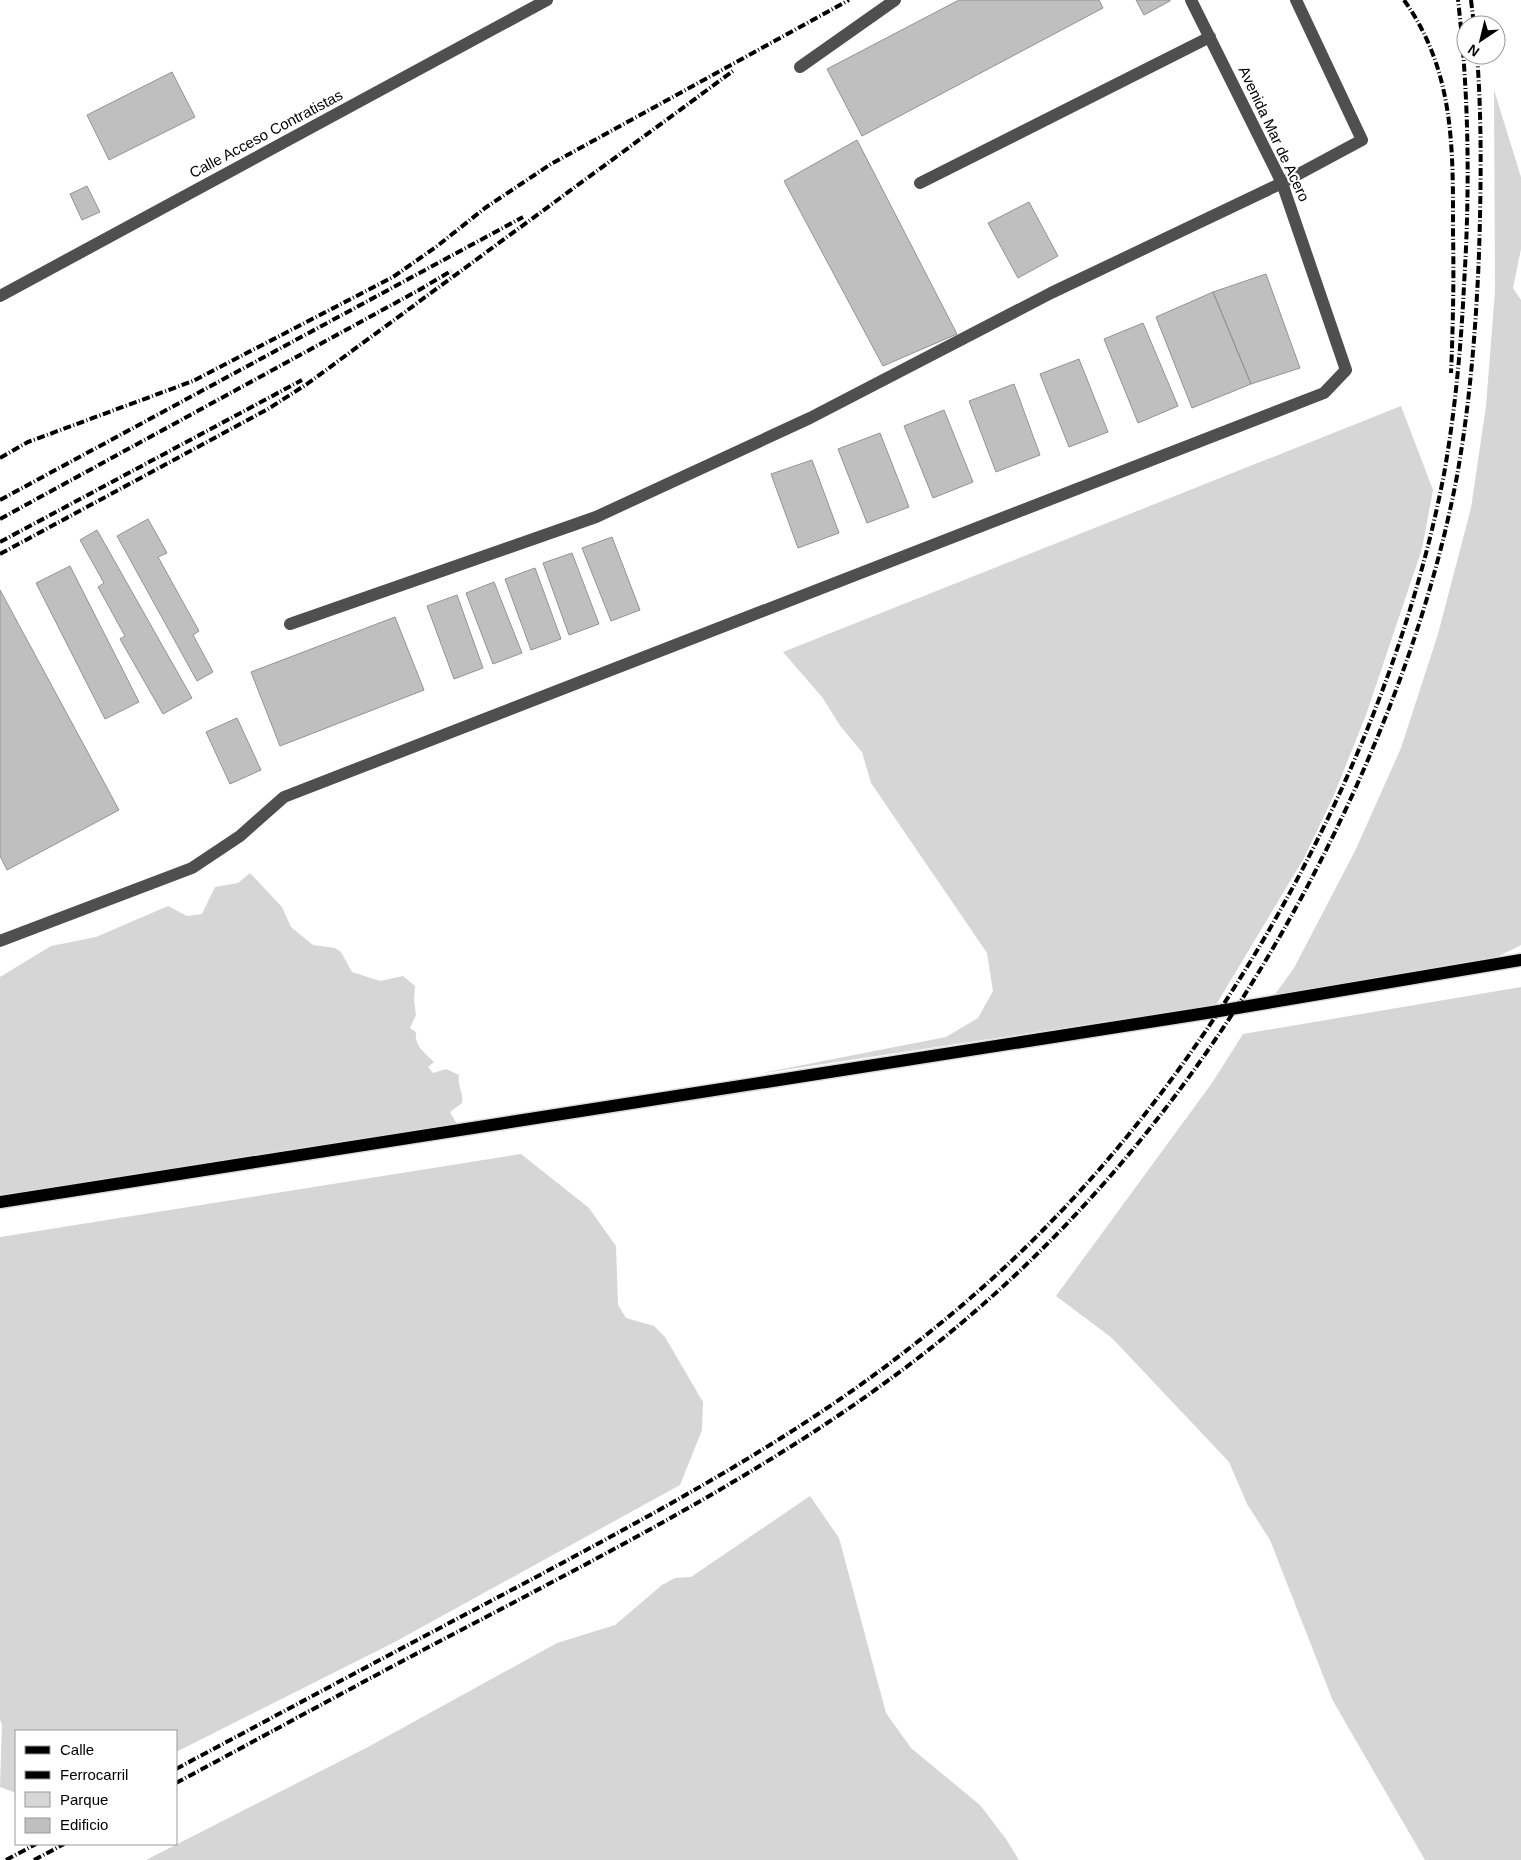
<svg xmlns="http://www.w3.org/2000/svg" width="1521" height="1860" viewBox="0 0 1521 1860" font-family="Arial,sans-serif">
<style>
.green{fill:#d6d6d6}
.building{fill:#bfbfbf;stroke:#939393}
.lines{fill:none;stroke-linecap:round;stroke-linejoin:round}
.major-casing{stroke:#dbdbdb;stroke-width:15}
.minor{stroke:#4f4f4f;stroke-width:12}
.major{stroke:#000;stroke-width:12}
.rail{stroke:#000;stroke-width:4;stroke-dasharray:8 2.5 1 2.5;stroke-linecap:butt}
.labels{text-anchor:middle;stroke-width:4.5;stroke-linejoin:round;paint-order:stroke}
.street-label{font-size:15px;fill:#000;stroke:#fff}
</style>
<rect width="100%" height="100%" fill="#fff"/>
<!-- green -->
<path class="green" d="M1494,90L1521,177V249L1513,288L1521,300V945L1497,957L1273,997L1294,968L1355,851L1401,748L1438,634L1471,508L1486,406L1495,291Z
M1401,406L1433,490L1422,549L1366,715L1334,795L1304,858L1216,1005L757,1074L946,1037L978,1018L993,991L987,953L871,783L862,752L841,727L822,697L783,652Z
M250,873L282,907L291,927L313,945L335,948L341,952L352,972L380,981L403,976L415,986L414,1000L416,1015L410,1028L416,1032C414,1046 425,1053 434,1062L428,1067L433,1073L446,1069L459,1075C457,1086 464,1093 462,1103L450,1112L457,1124L297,1149L99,1185L0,1200V977L51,946L96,937L168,906L187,916L202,914L215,887L238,883Z
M1521,987V1860H1425L1333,1701L1270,1540L1247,1504L1229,1462L1112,1338L1056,1296L1212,1083L1243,1034Z
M521,1154L589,1208L616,1246L618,1305L626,1318L654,1326L665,1337L703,1402L702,1430L680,1485L393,1643L176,1752V1731H16V1793L0,1787L2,1724L0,1720V1237Z
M810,1496L839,1538L886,1713L911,1748L980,1805L1006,1839L1019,1860H146L368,1747L557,1643L615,1625L662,1585L675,1578L691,1577Z"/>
<!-- building -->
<path class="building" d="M959,0H1099L1103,8L862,136L827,69Z
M1136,0H1170V1L1144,15Z
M172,72L195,117L109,160L87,115Z
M857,140L957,334L883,366L784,181Z
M87,186L100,212L82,220L70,194Z
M1029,202L1058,256L1018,278L988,223Z
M1266,274L1300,368L1251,384L1213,292Z
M1213,292L1251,384L1192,408L1156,317Z
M1143,323L1178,406L1138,423L1104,339Z
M1079,359L1108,432L1069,447L1040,374Z
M1014,384L1040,455L996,472L969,401Z
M944,410L973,482L933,498L904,426Z
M880,433L909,507L867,523L838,449Z
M812,460L839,533L798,548L771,474Z
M148,519L167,553L158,557L199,631L193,635L213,672L197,681L117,536Z
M97,530L192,698L163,714L120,639L125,636L98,587L104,583L80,540Z
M612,537L640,610L611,621L582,548Z
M572,553L599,624L569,635L543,563Z
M70,566L139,702L105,719L36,583Z
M535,568L561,639L531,650L505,579Z
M494,582L522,653L493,664L466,593Z
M0,590L119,810L7,870L0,856Z
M457,595L483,668L454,679L427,606Z
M395,617L424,690L280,746L251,672Z
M237,718L261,770L230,784L206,732Z"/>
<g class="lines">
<!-- major casing -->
<g class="major-casing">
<path id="major" d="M0,1202L1219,1011L1521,960"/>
</g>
<!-- minor -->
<path class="minor" d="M800,67L895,0
M920,183L1210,37
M0,296L547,0
M290,624L596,517L810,418L1051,293L1282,183L1362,140L1296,0
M0,941L192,868L240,836L284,797L1324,393L1346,370L1282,183L1191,0"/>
<!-- major -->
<use href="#major" class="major"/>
<!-- rail -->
<path class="rail" d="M1404,0C1455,72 1453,149 1453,233C1454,279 1453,326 1451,373
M1471,0L1474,25
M0,458L28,442L193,381L393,277L436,247L485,208L551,164L849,0
M0,500L523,217
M0,519L419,290L451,271
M0,542L302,380
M0,554L268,409L307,384L733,71
M176,1769C292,1707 407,1645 523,1584C642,1520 761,1457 870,1378C931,1333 989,1285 1042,1231C1236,1036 1392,745 1444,474C1455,412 1461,348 1464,285C1470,190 1469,95 1458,0
M176,1783C279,1728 382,1671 486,1617C632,1540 777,1465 909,1365C1104,1217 1249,1020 1351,798C1398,695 1436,587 1457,476C1470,403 1476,328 1479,254C1481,188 1482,121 1477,55
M6,1860L36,1844
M34,1860L64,1844"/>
</g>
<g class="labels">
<!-- street labels -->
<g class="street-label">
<text transform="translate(266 134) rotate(-28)" y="5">Calle Acceso Contratistas</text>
<text transform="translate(1274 134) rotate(65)" y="5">Avenida Mar de Acero</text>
</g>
</g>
<!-- legend -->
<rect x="15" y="1730" width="162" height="115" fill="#ffffff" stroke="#999999"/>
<rect x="25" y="1746" width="25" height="8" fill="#000000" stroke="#999999"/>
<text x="60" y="1755" font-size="15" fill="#000000">Calle</text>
<rect x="25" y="1771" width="25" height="8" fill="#000000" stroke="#999999"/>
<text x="60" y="1780" font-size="15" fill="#000000">Ferrocarril</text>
<rect x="25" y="1792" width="25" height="15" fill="#d6d6d6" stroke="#999999"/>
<text x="60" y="1805" font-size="15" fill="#000000">Parque</text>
<rect x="25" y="1818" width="25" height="15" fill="#bfbfbf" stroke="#999999"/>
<text x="60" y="1830" font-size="15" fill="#000000">Edificio</text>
<!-- north arrow -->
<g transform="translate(1481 40) rotate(215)"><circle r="24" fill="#ffffff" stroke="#999999"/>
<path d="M0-4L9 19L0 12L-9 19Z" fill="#000000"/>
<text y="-8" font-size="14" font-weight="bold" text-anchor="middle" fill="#000000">N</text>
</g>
</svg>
